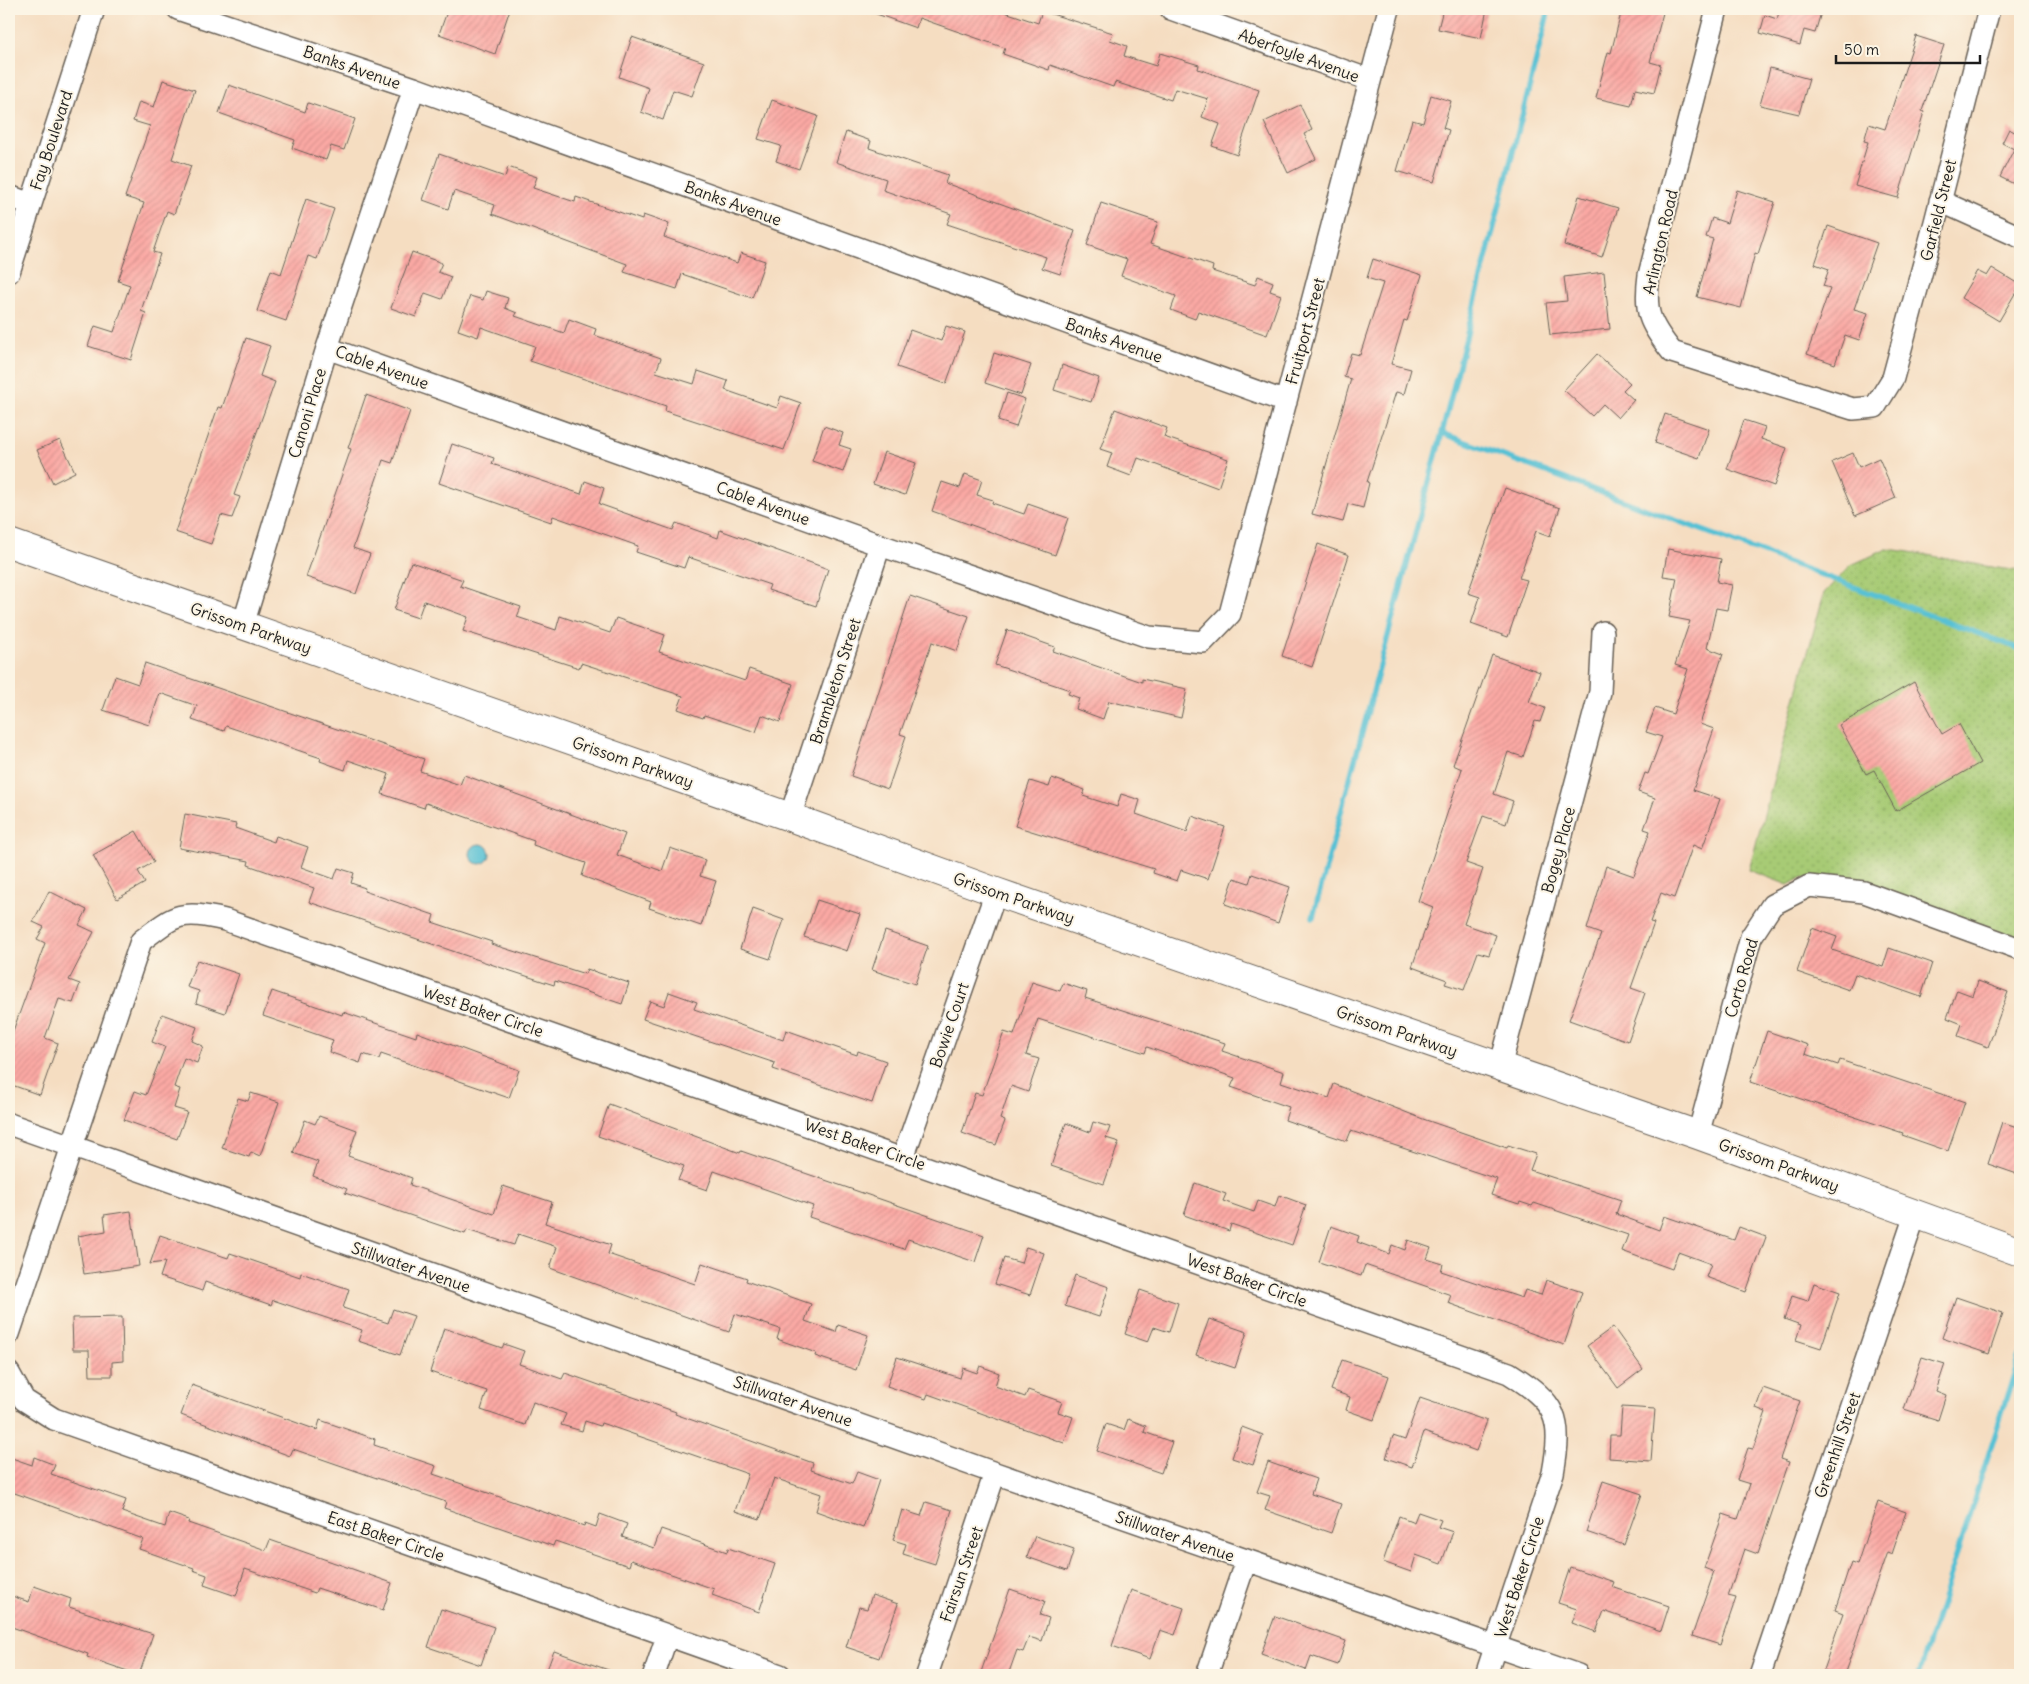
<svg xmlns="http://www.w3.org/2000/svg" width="2029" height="1684" viewBox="0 0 2029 1684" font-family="Delius,sans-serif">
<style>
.grass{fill:url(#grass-dots);stroke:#627448}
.water{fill:#58c1d4;stroke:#3a6e78}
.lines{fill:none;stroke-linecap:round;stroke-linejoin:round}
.stream{stroke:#58c1d4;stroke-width:5.5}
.building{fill:url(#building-hatch)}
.minor-casing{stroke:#686056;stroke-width:24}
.major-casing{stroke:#686056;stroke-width:30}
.minor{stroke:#fff;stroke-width:21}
.major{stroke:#fff;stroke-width:28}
.labels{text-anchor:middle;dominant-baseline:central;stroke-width:4;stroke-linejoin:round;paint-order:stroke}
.street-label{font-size:16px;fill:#1c1c1c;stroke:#fcf5e5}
</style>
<defs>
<pattern id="grass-dots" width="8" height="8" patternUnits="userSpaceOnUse" patternTransform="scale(1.25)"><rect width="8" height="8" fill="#a7cb75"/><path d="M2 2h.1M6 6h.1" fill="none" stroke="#8fae65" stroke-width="1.8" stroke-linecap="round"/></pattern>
<pattern id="building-hatch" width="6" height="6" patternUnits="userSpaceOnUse" patternTransform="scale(1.25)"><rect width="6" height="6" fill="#fba9a4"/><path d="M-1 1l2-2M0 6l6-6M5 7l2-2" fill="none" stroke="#d7918d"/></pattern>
</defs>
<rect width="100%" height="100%" fill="#fcf5e5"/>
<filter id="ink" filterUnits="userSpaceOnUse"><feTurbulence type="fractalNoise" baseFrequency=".02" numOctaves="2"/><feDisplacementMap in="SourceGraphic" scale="10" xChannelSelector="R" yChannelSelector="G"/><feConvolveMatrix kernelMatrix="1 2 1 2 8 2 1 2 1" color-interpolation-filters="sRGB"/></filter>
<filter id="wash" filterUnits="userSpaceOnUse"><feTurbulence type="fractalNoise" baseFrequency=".0096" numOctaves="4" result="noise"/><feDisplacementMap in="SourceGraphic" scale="20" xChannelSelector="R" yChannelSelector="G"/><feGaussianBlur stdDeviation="1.12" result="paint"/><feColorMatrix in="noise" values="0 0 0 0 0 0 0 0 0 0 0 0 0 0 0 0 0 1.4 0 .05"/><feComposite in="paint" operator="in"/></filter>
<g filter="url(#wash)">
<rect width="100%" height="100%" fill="#f5ddc1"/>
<path class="grass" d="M1887,549C1932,554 1975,566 2020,571V938L1803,877L1788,885L1749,870L1824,593L1851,565Z"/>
<path class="water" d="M470 854a10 10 0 1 1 20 0a10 10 0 1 1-20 0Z"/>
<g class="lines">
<path class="stream" d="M1442,433L2020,649
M1313,917L1442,433L1549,9
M1918,1675L2020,1356"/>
</g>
<g id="blocks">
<path class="building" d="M448,9H510L495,54L439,34Z
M868,9H996L1038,23L1042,11L1113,33L1110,40L1127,46L1124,56L1156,66L1160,53L1199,65L1198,69L1259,90L1237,155L1212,146L1220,124L1202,117L1208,99L1175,89L1171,100L1115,82L1113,87L1050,65L1049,70L1003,54L1005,48L919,18L916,28L868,11Z
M1443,9H1487L1481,38L1438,29Z
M1622,9H1664L1650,62L1661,65L1654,93L1635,89L1631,106L1596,98L1608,52L1611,53Z
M1780,9H1822L1815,33L1804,30L1800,45L1760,33L1765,15L1777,19Z
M1916,36L1944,45L1922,111L1924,112L1898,198L1855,186L1868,142L1864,141L1869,124L1885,129Z
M632,37L704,62L692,96L673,90L663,120L641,112L649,88L619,77Z
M1770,68L1809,79L1799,114L1760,105Z
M163,80L195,90L172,159L191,166L174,214L167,211L153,252L160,254L141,311L146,313L131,360L88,346L95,326L114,332L130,285L118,281L144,203L125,197L150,126L133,121L139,102L154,107Z
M229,85L305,112L308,103L355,119L344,150L331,146L326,160L292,148L295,140L219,113Z
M1431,95L1451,101L1443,128L1449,130L1434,182L1397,171L1412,120L1423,123Z
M772,100L818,116L799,169L776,161L781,146L758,139Z
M1300,105L1312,130L1304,134L1316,159L1288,173L1264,122Z
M2009,129L2020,135V187L2000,177L2014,149L2002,143Z
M846,132L871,141L869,148L948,175L945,183L1075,231L1060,274L1042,268L1046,257L947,224L951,214L883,190L886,179L836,162Z
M439,154L505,177L508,167L537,177L533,188L575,202L576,197L642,220L643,215L669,224L664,237L737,263L741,253L765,261L752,298L682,274L677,289L624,272L627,264L492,214L495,205L454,191L448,209L423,200Z
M1737,190L1775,202L1758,254L1755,253L1741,308L1697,297L1713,239L1706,237L1712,218L1727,223Z
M1579,196L1618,208L1602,257L1564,245Z
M306,199L334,209L317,259L308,256L286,321L257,311L271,270L281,274Z
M1101,203L1158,222L1150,244L1213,266L1212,271L1255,285L1258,276L1273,282L1270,291L1281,295L1267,335L1198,311L1195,319L1171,310L1176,296L1121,276L1127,259L1087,245Z
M1828,226L1877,243L1854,309L1868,313L1859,340L1845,335L1835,364L1807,354L1830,288L1823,286L1829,269L1815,264Z
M412,252L442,263L438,272L451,277L442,299L425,293L416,317L391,308Z
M1373,259L1422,275L1407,321L1404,320L1391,364L1411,369L1404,394L1396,392L1367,482L1369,483L1363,508L1348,504L1343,522L1312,514L1351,379L1344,377L1351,353L1360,355L1383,283L1367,278Z
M1992,268L2020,285L1999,321L1961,298L1977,271L1987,276Z
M1604,272L1610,329L1550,335L1546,303L1567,301L1564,277Z
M486,291L508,298L505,308L517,313L515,316L564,333L569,319L596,329L594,335L661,358L656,372L694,384L698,371L728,381L725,390L777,408L781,396L801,403L784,450L665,411L666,406L530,361L535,346L481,327L478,337L458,330L470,296L483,300Z
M946,326L965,332L946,384L897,367L910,330L941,341Z
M246,338L270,346L260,376L275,382L234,495L240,497L232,518L221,515L211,544L175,532L218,407L222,408Z
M994,353L1031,365L1021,395L985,383Z
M1597,354L1630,383L1623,390L1634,400L1618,418L1603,404L1592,416L1564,390Z
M1062,365L1099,378L1091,402L1054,390Z
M1007,393L1025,399L1016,427L998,421Z
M366,395L410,411L392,463L383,460L353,548L370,554L356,594L306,577L351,449L348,448Z
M1115,409L1167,428L1164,437L1228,459L1218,488L1138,458L1131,476L1107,467L1112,453L1100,449Z
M1665,414L1709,429L1699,458L1655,443Z
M1744,420L1765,427L1761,439L1787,448L1774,486L1727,469Z
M824,426L843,433L839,445L851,449L843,472L812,461Z
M60,440L75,472L53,483L37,450Z
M452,444L494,458L492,464L581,494L585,481L604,488L599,504L673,530L676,523L718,538L720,530L828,569L816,606L768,590L770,585L688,557L684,568L636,552L638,546L553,516L551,522L439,483Z
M884,452L916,463L905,495L873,484Z
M1853,453L1859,467L1879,458L1896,498L1855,516L1832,462Z
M965,474L982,480L977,495L993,500L992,503L1024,514L1028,504L1068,518L1055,555L932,511L942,482L960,488Z
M1505,488L1560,508L1550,536L1536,531L1519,578L1527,580L1508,637L1471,624L1480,597L1468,593Z
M1318,544L1349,555L1312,667L1282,656Z
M1668,549L1721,559L1717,582L1732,585L1727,610L1716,608L1707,648L1723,654L1700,724L1714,729L1693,790L1720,799L1702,849L1693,845L1674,898L1661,893L1650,922L1654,923L1631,988L1645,993L1628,1041L1569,1020L1601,934L1587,929L1606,866L1634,876L1650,831L1644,829L1655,798L1638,792L1645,773L1648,774L1662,737L1646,732L1655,708L1673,714L1688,669L1675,665L1690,621L1669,617L1677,578L1663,576Z
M411,562L463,580L460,586L521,607L517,617L556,630L560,616L610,633L616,618L665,635L659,652L745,681L749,669L793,684L780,722L762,715L756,732L704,715L703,718L678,709L683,696L581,663L579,668L463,631L468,617L424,601L418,618L394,610Z
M910,596L969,616L957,651L932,642L900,734L906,736L888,789L851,776Z
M1007,630L1055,647L1053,651L1142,682V679L1187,689L1181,718L1109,701L1103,719L1076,709L1079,698L1068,694L1070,690L995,665Z
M1492,655L1540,672L1529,702L1545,708L1540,722L1535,721L1523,757L1508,752L1494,794L1513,801L1506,824L1483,816L1466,863L1483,869L1464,924L1496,935L1489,955L1478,952L1464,990L1445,984L1447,980L1412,967L1433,907L1418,901L1462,769L1453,765Z
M145,663L424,759L420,771L460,785L464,775L625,834L617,855L662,871L670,848L705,860L700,876L716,881L701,926L649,908L651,902L582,876L586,863L533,845L534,841L426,803L424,808L382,794L389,774L348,760L345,770L320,761L321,758L226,726L224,731L192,720L197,706L160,693L149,725L103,710L115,676L138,684Z
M1914,682L1942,734L1959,724L1980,763L1896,811L1874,770L1866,774L1839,725Z
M1052,778L1085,790L1083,796L1117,807L1121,794L1140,800L1136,814L1187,832L1192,816L1225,827L1208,879L1181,870L1177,881L1153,873L1154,869L1015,826L1030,781L1049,787Z
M185,814L236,824L235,828L274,842L276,836L308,847L301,867L334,879L338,868L354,873L351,883L365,888L364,891L434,915L432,922L492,942L491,944L585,974L587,969L629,983L622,1004L555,981L554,985L511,971L309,902L314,888L248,865L249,861L179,848Z
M136,831L154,862L138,871L145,883L117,899L93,855Z
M1252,874L1290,887L1278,923L1225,904L1234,878L1249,883Z
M49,891L87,910L79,925L94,932L69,980L80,984L73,1003L59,999L45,1038L58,1043L40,1095L9,1084V1042L45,943L37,939L44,927L33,922Z
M817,900L860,914L847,951L804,937Z
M753,909L784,920L770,959L740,949Z
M1812,928L1837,937L1832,950L1883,967L1889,948L1932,963L1921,997L1855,974L1849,990L1797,972Z
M885,931L928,946L915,984L872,970Z
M197,960L239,974L225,1013L196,1003L199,991L187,987Z
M1978,981L2008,992L1988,1047L1958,1036L1962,1024L1947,1018L1957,990L1973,996Z
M1032,982L1060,991L1063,983L1087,991L1085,998L1225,1043L1222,1051L1284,1072L1281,1082L1329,1098L1334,1084L1423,1119L1507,1148L1508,1145L1536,1154L1530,1170L1621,1200L1616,1214L1659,1230L1664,1216L1734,1240L1739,1227L1766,1237L1746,1292L1706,1277L1711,1264L1678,1252L1672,1269L1622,1251L1628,1235L1534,1203L1532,1206L1520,1202L1519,1204L1491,1195L1497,1179L1351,1131L1347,1141L1285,1120L1289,1107L1231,1087L1235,1078L1147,1047L1145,1053L1038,1019L1026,1055L1039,1059L1028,1092L1011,1086L1000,1119L1005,1121L996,1145L962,1133L975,1093L982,1095L1004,1032L1014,1035Z
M272,991L342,1015L343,1012L416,1037L417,1032L519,1070L509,1098L381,1054L379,1059L363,1054L360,1063L329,1052L333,1040L263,1016Z
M669,992L697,1002L694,1009L783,1040L786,1030L857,1055L858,1051L886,1061L872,1103L773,1069L775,1063L643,1019L650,1001L664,1006Z
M162,1014L197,1027L192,1041L203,1046L197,1063L184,1058L174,1087L180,1089L174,1108L187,1112L177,1139L124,1120L135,1091L146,1095L165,1047L152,1042Z
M1767,1031L1808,1045L1805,1054L1838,1065L1840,1060L1965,1102L1948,1151L1902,1135L1903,1133L1750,1082Z
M251,1093L279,1102L260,1156L251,1152L249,1157L222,1148L238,1098L248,1101Z
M609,1104L740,1153L741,1151L984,1235L975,1262L908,1239L904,1249L809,1217L813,1206L714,1171L707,1190L678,1180L684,1166L598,1136Z
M319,1116L357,1130L348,1156L412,1178L410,1185L494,1214L503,1186L552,1202L545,1223L611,1245L608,1254L695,1284L702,1263L747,1278L746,1281L811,1304L805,1321L836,1332L838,1325L868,1335L856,1370L815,1356L816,1353L777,1339L780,1329L735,1314L729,1332L550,1268L557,1247L518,1234L514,1245L467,1230L465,1234L345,1193L347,1189L313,1176L318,1162L293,1153L305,1120L315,1124Z
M1093,1122L1110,1127L1106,1138L1119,1142L1104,1184L1051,1166L1066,1123L1090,1132Z
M2002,1122L2020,1128V1175L1988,1164Z
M1195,1183L1226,1194L1223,1201L1254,1212L1258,1201L1275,1207L1279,1195L1306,1205L1292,1245L1231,1224L1229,1231L1184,1215Z
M131,1211L139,1266L84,1274L78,1236L106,1231L104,1215Z
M1331,1226L1359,1236L1357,1242L1389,1254L1392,1245L1405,1250L1408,1240L1431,1248L1427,1259L1443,1264L1441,1271L1522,1298L1525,1290L1541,1295L1546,1280L1582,1292L1564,1345L1448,1303L1451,1295L1365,1265L1361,1276L1319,1262Z
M160,1235L228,1258L230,1253L300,1277L301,1273L349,1289L343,1308L388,1323L393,1309L414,1316L400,1355L358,1341L362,1330L273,1300L271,1305L205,1282L202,1291L160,1277L165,1262L150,1264Z
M1026,1247L1044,1253L1030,1295L995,1284L1004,1258L1021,1263Z
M1075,1275L1109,1287L1099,1317L1065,1306Z
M1814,1283L1840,1292L1821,1348L1796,1340L1801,1325L1784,1319L1792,1296L1808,1301Z
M1140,1290L1178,1303L1169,1332L1154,1327L1148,1342L1125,1334Z
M1956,1297L2003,1313L1989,1354L1942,1338Z
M122,1317L123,1361L112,1362V1376H90L89,1350H73L72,1318Z
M1209,1319L1247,1332L1235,1368L1196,1355Z
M1613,1327L1643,1369L1618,1388L1587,1346Z
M444,1328L502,1348L504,1344L524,1351L519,1364L562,1379L565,1373L676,1412L675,1414L813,1463L811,1470L852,1484L857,1472L879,1480L863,1528L816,1511L821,1494L774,1478L760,1519L735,1511L748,1474L601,1423L600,1426L585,1421L582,1431L561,1425L566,1414L533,1402L525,1425L481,1410L487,1391L430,1372Z
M897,1357L960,1378L963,1368L977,1373L980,1366L999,1373L995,1386L1025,1397L1028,1390L1062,1402L1058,1412L1073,1417L1064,1443L928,1394L926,1399L887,1386Z
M1922,1357L1945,1364L1936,1391L1946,1395L1938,1420L1904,1409Z
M1342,1360L1389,1376L1374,1420L1346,1410L1350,1397L1331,1390Z
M192,1385L317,1430L320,1420L375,1439L374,1445L436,1466L433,1474L584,1526L585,1523L596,1527L600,1514L627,1524L622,1537L654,1548L661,1529L727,1552L728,1548L775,1564L759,1612L712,1595L714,1589L631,1560L629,1566L555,1541L553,1546L444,1508L446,1502L293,1449L290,1456L181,1415Z
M1763,1388L1800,1401L1780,1459L1789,1462L1758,1554L1744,1549L1728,1596L1736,1598L1720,1645L1692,1636L1714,1572L1704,1568L1723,1514L1738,1519L1750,1484L1737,1480L1748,1448L1753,1449L1766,1412L1756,1408Z
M1420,1398L1487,1421L1476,1451L1424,1432L1412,1467L1386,1458L1393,1436L1405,1440Z
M1622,1407L1655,1409L1651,1461L1609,1458L1610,1435H1620Z
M1128,1419L1146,1426L1144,1432L1172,1442L1161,1473L1097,1451L1106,1424L1124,1430Z
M1242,1427L1263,1435L1253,1465L1232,1458Z
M9,1457L32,1465L34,1457L55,1465L51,1474L126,1500L122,1512L165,1527L169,1513L189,1520L188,1523L266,1550L270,1540L392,1583L383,1610L317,1588L315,1593L245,1569L236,1596L204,1585L207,1575L193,1570L194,1568L139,1549L143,1539L9,1491Z
M1268,1462L1316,1479L1311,1494L1341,1504L1331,1533L1265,1510L1270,1496L1257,1492Z
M1603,1481L1642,1494L1624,1545L1586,1532Z
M926,1502L952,1510L935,1564L903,1554L906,1544L893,1540L902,1510L921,1516Z
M1878,1502L1906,1512L1892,1554L1887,1552L1844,1675H1839L1823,1670L1843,1613L1835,1610L1851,1562L1857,1564Z
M1418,1512L1441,1520L1438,1527L1453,1532L1441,1564L1416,1555L1411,1572L1383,1562L1399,1516L1414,1522Z
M1035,1536L1074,1549L1067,1571L1027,1557Z
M1570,1567L1614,1582L1612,1587L1669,1606L1661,1631L1604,1611L1596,1632L1572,1623L1577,1609L1558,1603Z
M34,1586L71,1599L69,1607L153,1634L139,1675L87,1657L88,1654L9,1626V1595L29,1602Z
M1010,1589L1045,1601L1040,1615L1049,1618L1042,1641L1029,1637L1023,1652L1017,1650L1008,1675H980Z
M1131,1590L1184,1608L1175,1635L1160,1630L1150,1659L1112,1646Z
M872,1595L898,1604L879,1658L846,1647L859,1607L867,1609Z
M441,1609L494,1627L481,1665L428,1647Z
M1275,1616L1346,1641L1338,1665L1311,1656L1306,1670L1261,1654Z
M554,1651L617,1673L616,1675H545Z"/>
</g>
</g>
<g filter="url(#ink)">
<use href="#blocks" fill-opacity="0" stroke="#686056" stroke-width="1"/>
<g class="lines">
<g class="minor-casing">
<path id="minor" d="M178,9L414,88L1286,402
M1171,9L1370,80
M1717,9L1649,275C1644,312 1649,323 1672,352L1853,409L1875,407L1893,378L1935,222L1989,9
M9,196L31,204
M1940,201L2020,237
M9,272L94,9
M327,348L880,545L1149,637L1203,642L1230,614L1389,9
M243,625L327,348L414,88
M790,817L880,545
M1500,1067L1600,692L1603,632
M9,1124L995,1473L1578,1675
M1698,1135L1751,937L1772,905L1809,886L1864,892L2020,949
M903,1158L996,892
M9,1334L141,941C176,914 180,910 225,920L1509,1373C1557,1403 1563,1418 1553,1473L1486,1675
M9,1373L24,1400L54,1419L780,1675
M654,1675L667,1636
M927,1675L995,1473
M1207,1675L1246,1560
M1760,1675L1915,1215"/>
</g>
<g class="major-casing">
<path id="major" d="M9,543L790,817L996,892L1698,1135L2020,1252"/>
</g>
<use href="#minor" class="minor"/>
<use href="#major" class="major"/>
</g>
</g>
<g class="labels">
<g class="street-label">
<text transform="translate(1299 55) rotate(20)">Aberfoyle Avenue</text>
<text transform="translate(352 67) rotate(19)">Banks Avenue</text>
<text transform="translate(51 140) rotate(-72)">Fay Boulevard</text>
<text transform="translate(733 203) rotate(20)">Banks Avenue</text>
<text transform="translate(1938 210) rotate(-76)">Garfield Street</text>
<text transform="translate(1660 242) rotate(-77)">Arlington Road</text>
<text transform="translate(1305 331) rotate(-75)">Fruitport Street</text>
<text transform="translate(1114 340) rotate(20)">Banks Avenue</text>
<text transform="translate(382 367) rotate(20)">Cable Avenue</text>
<text transform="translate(307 413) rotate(-73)">Canoni Place</text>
<text transform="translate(763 503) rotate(20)">Cable Avenue</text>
<text transform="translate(251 628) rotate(19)">Grissom Parkway</text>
<text transform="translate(835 681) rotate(-72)">Brambleton Street</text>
<text transform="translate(633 762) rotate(19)">Grissom Parkway</text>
<text transform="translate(1558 850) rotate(-75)">Bogey Place</text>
<text transform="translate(1014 898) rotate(19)">Grissom Parkway</text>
<text transform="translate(1741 978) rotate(-74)">Corto Road</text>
<text transform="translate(483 1011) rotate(19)">West Baker Circle</text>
<text transform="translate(949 1025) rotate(-71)">Bowie Court</text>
<text transform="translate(1397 1031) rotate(19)">Grissom Parkway</text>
<text transform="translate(865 1144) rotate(19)">West Baker Circle</text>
<text transform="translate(1779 1165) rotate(20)">Grissom Parkway</text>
<text transform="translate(411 1267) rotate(19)">Stillwater Avenue</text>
<text transform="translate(1247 1280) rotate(20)">West Baker Circle</text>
<text transform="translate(793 1401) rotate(19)">Stillwater Avenue</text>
<text transform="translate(1837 1445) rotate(-71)">Greenhill Street</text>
<text transform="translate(386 1536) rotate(19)">East Baker Circle</text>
<text transform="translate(1175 1536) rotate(19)">Stillwater Avenue</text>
<text transform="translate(961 1574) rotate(-71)">Fairsun Street</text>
<text transform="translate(1519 1577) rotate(-72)">West Baker Circle</text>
</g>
</g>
<rect width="2029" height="1684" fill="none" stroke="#fcf5e5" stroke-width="30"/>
<path d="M1836 55v8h144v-8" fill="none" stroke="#1c1c1c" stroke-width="2.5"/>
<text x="1844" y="55" font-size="15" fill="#1c1c1c" stroke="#fcf5e5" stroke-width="4" paint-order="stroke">50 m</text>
</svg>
